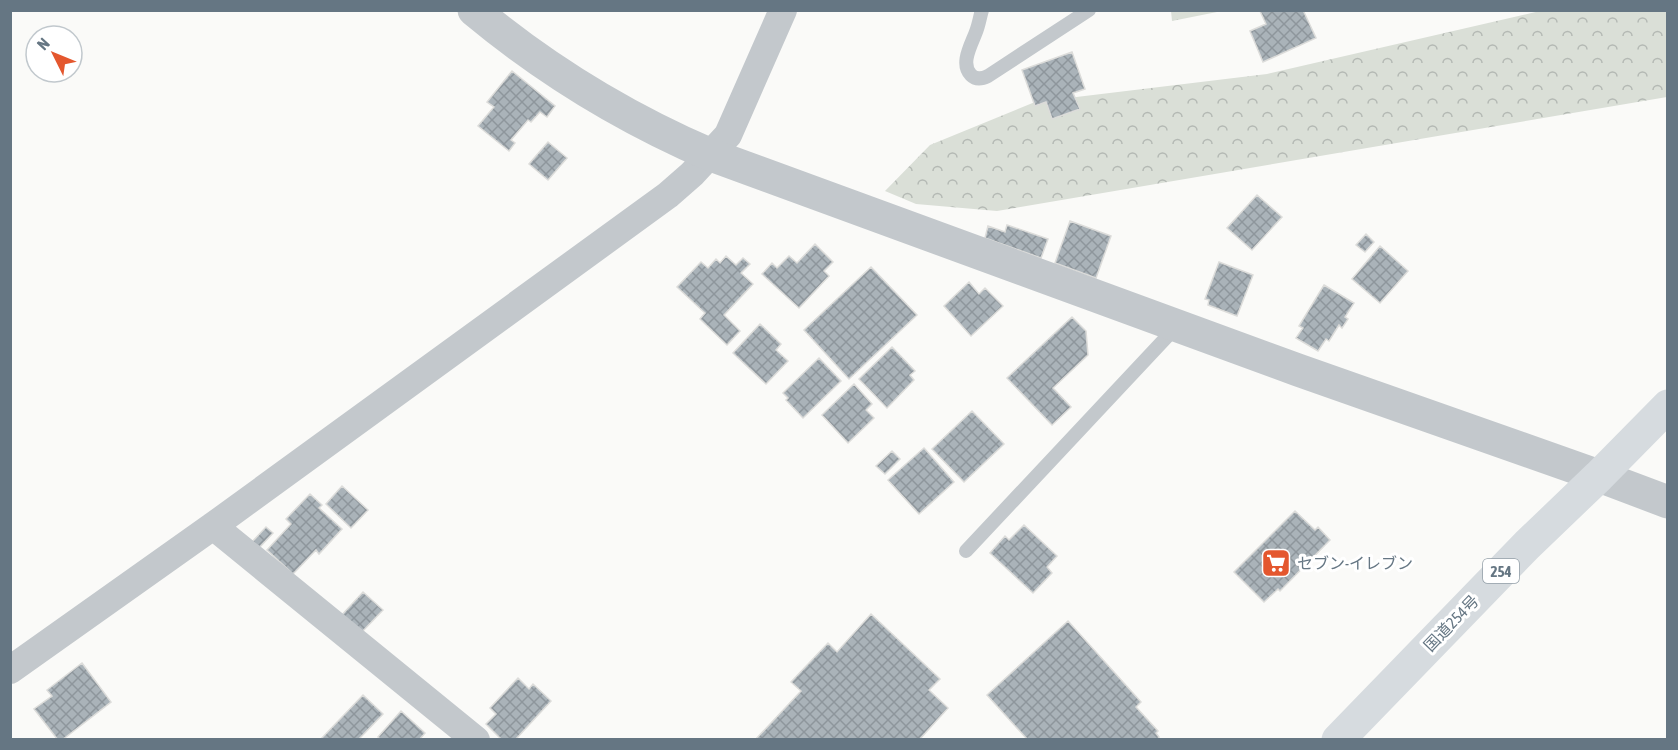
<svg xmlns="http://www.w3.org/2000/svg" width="1678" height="750" viewBox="0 0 1678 750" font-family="'Asap Condensed','Noto Sans JP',sans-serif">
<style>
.grass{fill:url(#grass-tufts)}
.forest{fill:url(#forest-crowns)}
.building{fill:url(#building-cross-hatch);stroke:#dcdcda;stroke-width:1.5}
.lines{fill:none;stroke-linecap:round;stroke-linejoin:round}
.service{stroke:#c3c8cc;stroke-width:14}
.minor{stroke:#c3c8cc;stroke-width:28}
.tertiary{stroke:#c3c8cc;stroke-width:33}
.trunk{stroke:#d6dbdf;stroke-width:33}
.labels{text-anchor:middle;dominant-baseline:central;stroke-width:6;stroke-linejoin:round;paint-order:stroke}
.shield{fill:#fff;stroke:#939fa8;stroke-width:1.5}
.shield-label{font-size:15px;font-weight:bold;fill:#657683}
.poi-label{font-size:16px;fill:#657683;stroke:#fff;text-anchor:start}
.street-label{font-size:16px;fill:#657683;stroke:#fff}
</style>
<defs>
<pattern id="grass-tufts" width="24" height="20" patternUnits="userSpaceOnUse" patternTransform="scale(1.5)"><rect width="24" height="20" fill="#dadfd7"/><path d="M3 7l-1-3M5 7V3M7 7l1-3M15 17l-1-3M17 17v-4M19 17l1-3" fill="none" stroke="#b4b9b4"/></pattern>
<pattern id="forest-crowns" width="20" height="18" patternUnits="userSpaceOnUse" patternTransform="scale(1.5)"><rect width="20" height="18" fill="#dadfd7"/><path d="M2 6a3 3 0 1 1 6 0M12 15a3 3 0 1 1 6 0" fill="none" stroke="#b4b9b4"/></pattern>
<pattern id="building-cross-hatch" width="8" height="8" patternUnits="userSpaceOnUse" patternTransform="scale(1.5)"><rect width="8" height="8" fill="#aab3b9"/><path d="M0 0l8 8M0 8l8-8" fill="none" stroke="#8e969c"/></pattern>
</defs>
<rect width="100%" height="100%" fill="#fafaf8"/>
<path class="grass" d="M1171,11V10L1222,11L1172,21Z"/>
<path class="forest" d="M1540,11H1667V97L997,211L916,204L885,191L930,145L1035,102L1267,74Z"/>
<path class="building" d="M1303,10L1316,38L1263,62L1250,31L1266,24L1260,11Z
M1072,52L1085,89L1073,93L1080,109L1052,119L1046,102L1035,106L1022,70Z
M512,71L555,106L547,117L540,112L531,122L528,120L511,140L515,143L509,151L478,126L494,107L487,102Z
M548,142L567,158L548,180L529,164Z
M1257,195L1282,217L1252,250L1227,228Z
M1070,221L1111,236L1096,278L1055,263Z
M1007,225L1048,239L1041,258L985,238L988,226L1005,232Z
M1366,234L1374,242L1365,252L1356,245Z
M815,244L833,262L824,271L829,276L799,308L762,274L772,263L777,268L789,256L797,263Z
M1380,246L1408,271L1380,303L1352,279Z
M726,256L736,265L743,258L750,264L741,273L753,284L724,315L740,331L727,345L700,319L705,313L677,287L701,262L708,268L716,259L720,263Z
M1219,262L1253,275L1237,316L1208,305L1209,300L1205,299Z
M871,267L917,315L849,379L804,330Z
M969,282L979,294L985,288L1003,306L971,336L944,306Z
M1324,285L1354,303L1345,317L1348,319L1342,328L1339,325L1329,341L1326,339L1318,351L1296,338L1303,328L1299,326Z
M1072,317L1086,331L1088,355L1053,388L1071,407L1052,425L1007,378Z
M760,324L781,344L776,350L788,361L766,384L733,353Z
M892,347L915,371L910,375L914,380L887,408L859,379Z
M819,358L841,381L803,418L786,400L788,398L783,393Z
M854,384L872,404L866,410L874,418L848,443L822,415Z
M972,411L1004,444L964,482L932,449Z
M924,448L954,482L919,514L888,480Z
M892,451L900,459L885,474L876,466Z
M342,486L368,510L351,528L326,504Z
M310,494L322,505L319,508L342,529L319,554L316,550L293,574L267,550L291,524L286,519Z
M1295,511L1315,530L1318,527L1330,540L1280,591L1278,589L1264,602L1234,572Z
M1024,525L1057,556L1047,567L1052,573L1033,593L990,553L1005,536L1009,540Z
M266,527L273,533L258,549L251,543Z
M363,592L383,610L359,635L340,617Z
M871,614L940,679L929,690L948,708L919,740H755L801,691L791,682L828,643L837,652Z
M1068,621L1141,702L1136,707L1158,731L1156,733L1159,737L1157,740H1028L987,695Z
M82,663L111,702L62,740H58L34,709L52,696L47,690Z
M518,678L529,689L533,684L551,701L515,740H502L486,724L496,714L490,708Z
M363,695L383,714L358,740H320Z
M401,711L425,733L419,740H381L378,737Z"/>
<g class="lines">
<path class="service" d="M982,10C980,17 979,23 977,29C973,42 959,63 971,75C976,80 982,79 988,76L1089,10
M966,551L1177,326"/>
<path class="minor" d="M213,526L476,740
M10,670L213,526L668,195L692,174L728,135L783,10"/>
<path class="tertiary" d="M474,10C546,70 625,118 711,155L1298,370L1599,476L1668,502"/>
<path class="trunk" d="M1338,740L1527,545L1599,476L1668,406"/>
</g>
<defs>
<g id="supermarket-square" transform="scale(1.5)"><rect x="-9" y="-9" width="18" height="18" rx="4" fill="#e4572e" stroke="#fff"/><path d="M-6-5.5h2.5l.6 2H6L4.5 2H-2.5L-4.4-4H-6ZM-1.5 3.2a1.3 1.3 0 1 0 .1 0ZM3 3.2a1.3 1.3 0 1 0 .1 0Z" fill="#fff"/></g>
</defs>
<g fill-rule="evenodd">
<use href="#supermarket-square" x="1276" y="563"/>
</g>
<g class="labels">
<rect class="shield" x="1483" y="559" width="36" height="24" rx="4.5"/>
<g class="shield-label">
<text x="1501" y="571">254</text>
</g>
<g class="poi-label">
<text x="1297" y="563">セブン-イレブン</text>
</g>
<g class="street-label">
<text transform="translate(1451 623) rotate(-46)">国道254号</text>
</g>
</g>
<rect width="1678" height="750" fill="none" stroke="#657683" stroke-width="24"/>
<g transform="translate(54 54) rotate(313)"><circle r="28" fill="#ffffff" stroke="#c1c8cd" stroke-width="1.5"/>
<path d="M0-4.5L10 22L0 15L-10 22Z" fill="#e4572e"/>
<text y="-9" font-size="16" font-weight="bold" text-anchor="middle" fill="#657683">N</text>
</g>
</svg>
